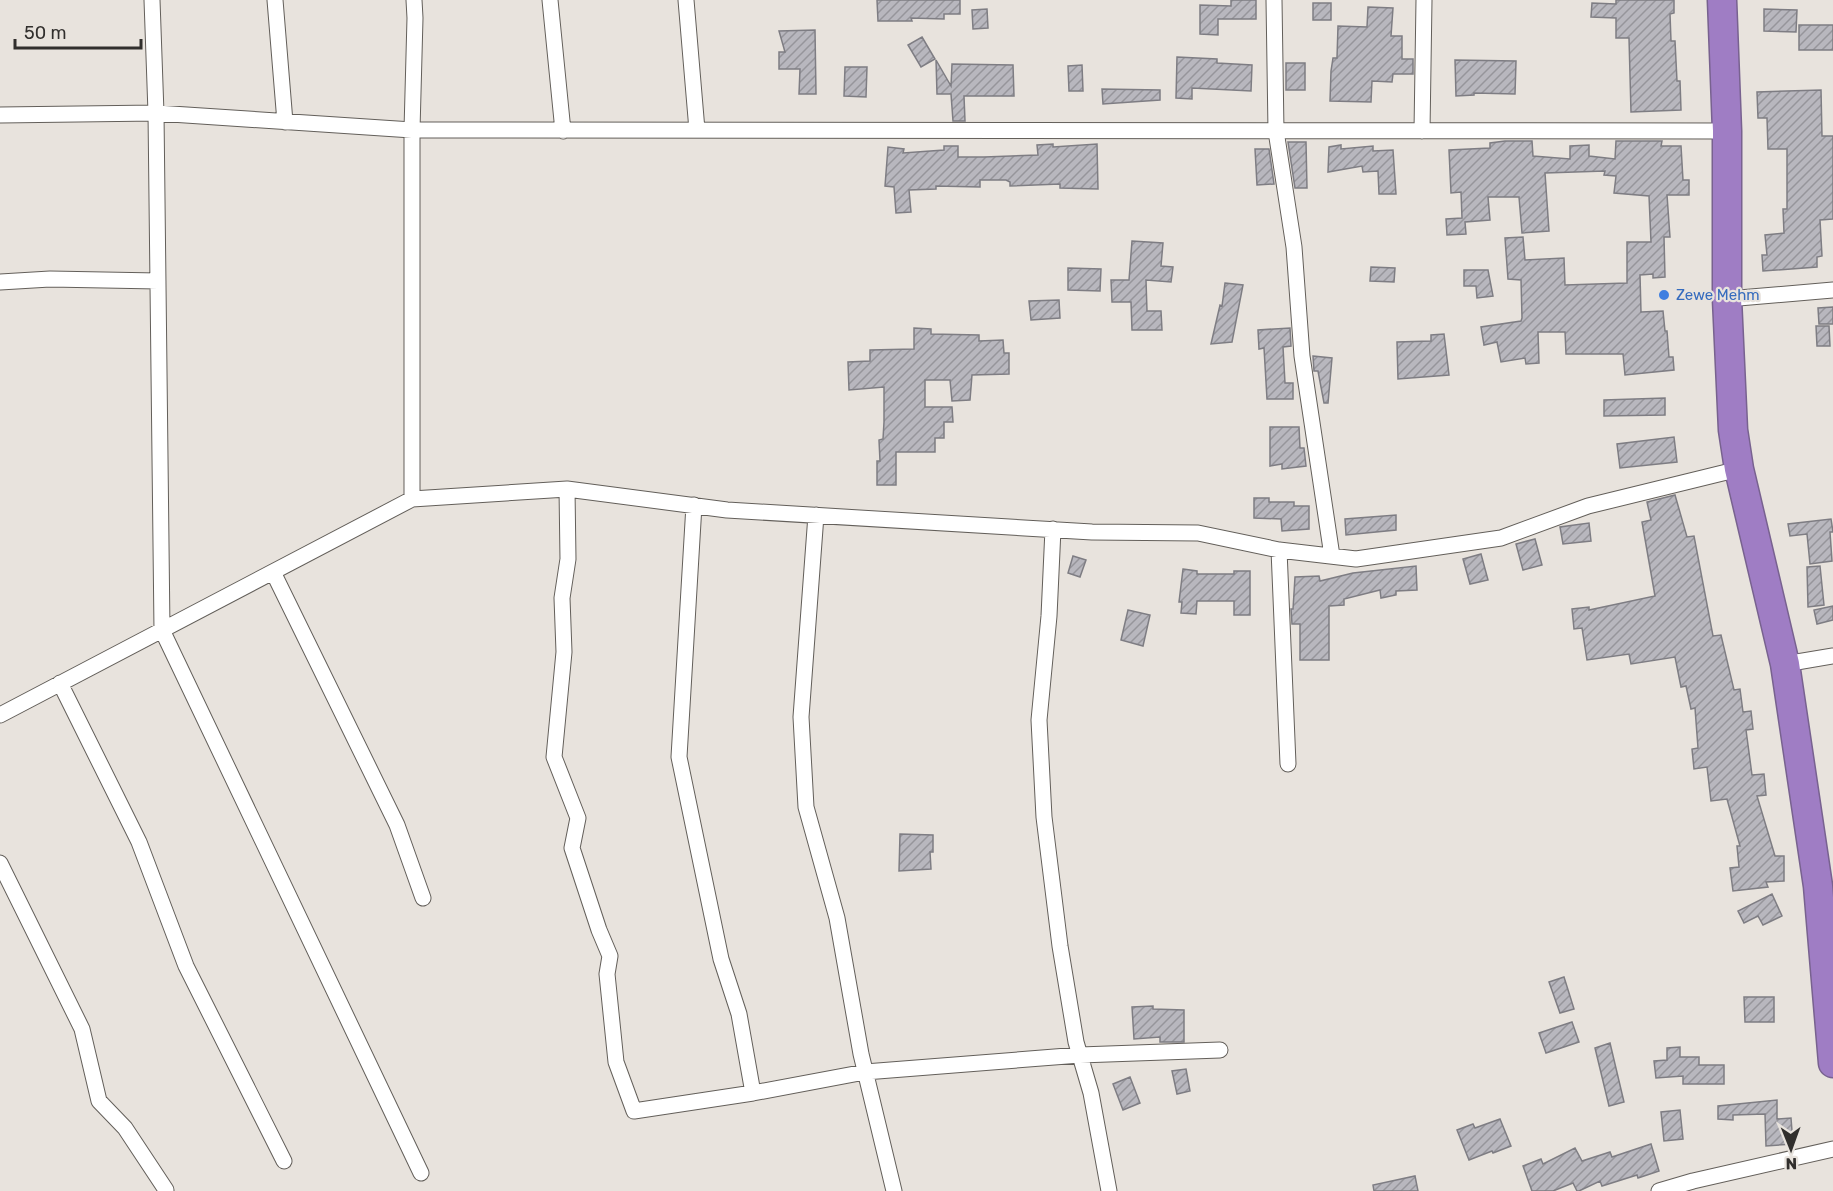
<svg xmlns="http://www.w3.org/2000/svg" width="1833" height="1191" viewBox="0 0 1833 1191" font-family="Rubik,sans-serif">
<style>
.building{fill:url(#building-hatch);stroke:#7e7d83;stroke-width:1.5}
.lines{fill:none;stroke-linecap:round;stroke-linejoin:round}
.street-casing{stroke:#635f5a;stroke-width:17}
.highway-casing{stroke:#78628f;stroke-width:31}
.street{stroke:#fff;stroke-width:15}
.highway{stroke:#9f7dc4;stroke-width:28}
.shop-dot{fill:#3f7fe0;stroke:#e8e3dd;stroke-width:2}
.labels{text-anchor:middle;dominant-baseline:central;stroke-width:4.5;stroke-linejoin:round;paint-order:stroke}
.shop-label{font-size:15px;fill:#366cbe;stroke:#e8e3dd;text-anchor:start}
</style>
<defs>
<pattern id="building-hatch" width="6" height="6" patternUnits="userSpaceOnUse" patternTransform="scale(1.5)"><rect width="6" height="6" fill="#b8b7be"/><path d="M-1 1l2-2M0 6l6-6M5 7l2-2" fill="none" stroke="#96959b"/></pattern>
</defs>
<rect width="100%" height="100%" fill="#e8e3dd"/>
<path class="building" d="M877,0H960V14H944V19L911,18L912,21H878Z
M1231,0H1256V19H1218V35L1200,34V5L1231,6Z
M1616,0H1674V13L1670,14L1671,41H1675L1677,81H1680L1681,110L1631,112L1629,38H1616V18L1591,17L1592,3L1616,4Z
M1313,3H1331V20H1313Z
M1368,7L1393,8L1391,36H1402V59H1413V74H1393L1392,82L1372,81L1371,102L1330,101L1331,71L1333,58H1337L1338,26L1367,27Z
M987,9L988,28L973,29L972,10Z
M1764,9L1797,10L1796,32L1764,31Z
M1799,25H1833V50H1799Z
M815,30L816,94H799L800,69H779V52H785L779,31Z
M922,37L935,59L921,67L908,45Z
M1177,57L1217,59V63L1252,65L1251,91L1192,88V99L1176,98Z
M936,60L951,86L952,64L1013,65L1014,96H964L965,121H953L951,94H937Z
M1455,60L1516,61L1515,94L1474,93V95L1456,96Z
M1286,63H1305V90H1286Z
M1082,65L1083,91H1069L1068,66Z
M845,67H867L866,97L844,96Z
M1102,89L1160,90V100L1103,104Z
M1821,90L1822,136H1833V219L1820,220L1822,256L1817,257V267L1763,271L1762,255H1767L1765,235L1784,233L1783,209H1787V149H1768L1767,118H1758L1757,92Z
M1505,141H1532L1533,156L1570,159V146L1589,145V156L1615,159L1616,141H1662L1661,146H1681L1683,180H1689V195H1667L1670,237H1664L1665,277L1653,278V274L1640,275L1641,312L1663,311L1665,331H1667L1669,357H1673L1674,370L1625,375L1623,354H1566L1565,332H1538L1539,363L1526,364L1525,358L1501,362L1497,342L1484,345L1481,327L1521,321L1522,318L1521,280L1508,279L1505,238L1523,237L1525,260L1564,258L1565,285L1627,283V242H1651L1649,196L1614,193L1616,176L1604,175L1605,171L1545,173L1549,231L1522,233L1519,197H1488L1490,220L1465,222L1466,234L1447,235L1446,219L1462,218L1461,192L1451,193L1449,150L1490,148V143Z
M1288,142H1306L1307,188H1295Z
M1053,144V147L1097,144L1098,189L1060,188V184L1010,186V182L1006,180H980V187L936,186V189L909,190L911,212L896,213L894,187L885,186L888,147L904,149L903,153L944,150V146H958V157H984L1038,155L1037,145Z
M1341,145V149L1373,146V151L1393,150L1396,194H1379L1378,171L1363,172L1362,166L1328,172L1329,147Z
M1255,149H1269L1274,184L1257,185Z
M1132,241L1163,243L1161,266L1173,267L1171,282L1146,280L1147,311H1161L1162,330H1132L1131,302H1112L1111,280H1129Z
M1371,267L1395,268L1394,282L1370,281Z
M1068,268L1101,269L1100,291L1068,290Z
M1464,270H1488L1493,296L1477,298L1476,286H1464Z
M1225,283L1243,285L1232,342L1211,344L1220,305L1222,306Z
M1059,300L1060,318L1031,320L1029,301Z
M1833,307V324H1819L1818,308Z
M1816,326H1829L1830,346H1817Z
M914,328L931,329V334L979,335V341L1003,340L1004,353H1009V374L972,375L970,400L952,401L950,380H925V407H952L953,422H944V438H935V452H896V485H877V461H880L879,440L883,439L884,422V387L849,390L848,362L870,361V350L914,349Z
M1290,328L1291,346L1283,347L1285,383H1293V399H1267L1264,348L1259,349L1258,330Z
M1444,334L1449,375L1398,379L1397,342L1431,341V335Z
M1313,356L1332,358L1328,403H1324L1318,371H1314Z
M1665,398V415L1604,416V400Z
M1270,427H1299L1300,448H1304L1306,466L1282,469V464L1270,466Z
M1674,437L1677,462L1620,468L1617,444Z
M1675,495L1687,537L1694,536L1713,636L1721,635L1734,690L1740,689L1743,712L1751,711L1753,729L1746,730L1752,775L1764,774L1766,795L1757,796L1775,856H1784V881L1766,882L1768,887L1733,891L1730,868L1739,867L1737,846H1740L1727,799L1711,801L1707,767L1694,769L1692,749L1698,748L1695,708L1691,709L1686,686L1681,687L1675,657L1631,664L1629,654L1587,660L1582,628L1574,629L1572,609L1589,607V610L1655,596L1642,522L1651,520L1647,502Z
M1254,498H1269V502H1294V506H1309V529L1282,531L1281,519L1254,518Z
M1396,515V530L1346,535L1345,519Z
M1831,519L1833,532H1830L1832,561L1810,564L1807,534L1790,536L1788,524Z
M1589,523L1591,541L1563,544L1560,527Z
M1535,539L1542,565L1523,570L1516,544Z
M1481,554L1488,580L1470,584L1463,559Z
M1073,556L1086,560L1080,577L1068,573Z
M1416,566L1417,590L1396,591V595L1381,598L1380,590L1344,599V605L1329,606V660H1300V624H1292L1291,609H1293L1295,577L1319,576L1320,581L1353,573Z
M1820,566L1824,605L1808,607L1807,567Z
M1183,569L1197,571V574H1234V571H1250V615H1234V601H1197L1196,614L1181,613L1182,602H1179Z
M1833,606V620L1817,624L1814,610Z
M1128,610L1150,615L1143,646L1121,640Z
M900,834L933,835V852H930L931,869L899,871Z
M1772,894L1782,916L1763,925L1758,916L1744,923L1738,911Z
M1564,977L1574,1009L1560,1013L1549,982Z
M1744,997H1774V1022H1745Z
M1153,1006V1009L1184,1010V1042H1160V1037L1134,1039L1132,1007Z
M1572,1022L1579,1042L1546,1053L1539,1033Z
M1610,1043L1624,1102L1609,1106L1595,1048Z
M1680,1047V1057H1699V1065H1724V1084H1683V1076L1656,1078L1654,1061L1667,1060V1048Z
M1186,1069L1190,1091L1177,1094L1172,1071Z
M1130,1077L1140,1103L1123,1110L1113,1084Z
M1777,1100V1119L1791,1118L1793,1144L1766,1146L1765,1114L1733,1115V1120L1718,1119V1106Z
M1680,1110L1683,1139L1664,1141L1661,1112Z
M1500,1119L1511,1146L1493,1153L1492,1151L1469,1160L1457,1130L1473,1124L1475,1128Z
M1651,1144L1659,1171L1638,1178L1637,1175L1602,1186L1600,1181L1579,1191H1577L1573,1183L1553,1191H1532L1523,1166L1541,1159L1543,1164L1575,1148L1582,1161L1610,1152L1612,1157Z
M1415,1176L1418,1191H1374L1373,1185Z"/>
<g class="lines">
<g class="street-casing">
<path id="street" d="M152,0L156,113L162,630L421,1173
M275,0L285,122
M550,0L563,131
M686,0L697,130
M1274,0L1276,131L1294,247L1302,356L1332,556
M0,115L156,113L412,130L1727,131
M1422,131L1424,0
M0,282L50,279L158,281
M1727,299L1833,290
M567,489L568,559L562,598L564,652L554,757L578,818L572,848L599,930L610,956L607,974L616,1062L634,1111L753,1093L865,1072L1080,1055L1220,1050
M412,499V130L415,18L414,0
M694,505L679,757L721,959L739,1014L753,1093
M816,515L801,717L806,807L837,918L861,1054L894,1191
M1053,529L1049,616L1039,720L1044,817L1060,946L1076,1042L1091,1093L1109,1191
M1279,550L1288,764
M273,572L397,825L423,898
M1785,664L1833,656
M60,683L139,842L186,966L284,1161
M0,715L412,499L567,489L727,510L1092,532L1198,533L1279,550L1356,559L1501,538L1588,506L1739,469
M0,863L82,1029L99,1101L125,1128L166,1190
M1659,1191L1693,1181L1833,1149"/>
</g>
<g class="highway-casing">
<path id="highway" d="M1722,0L1727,131V299L1733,430L1739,469L1785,664L1818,886L1833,1063"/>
</g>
<use href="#street" class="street"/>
<use href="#highway" class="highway"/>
</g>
<circle class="shop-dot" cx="1664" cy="295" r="6"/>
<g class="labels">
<g class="shop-label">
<text x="1676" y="295">Zewe Mehm</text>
</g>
</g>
<g transform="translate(1791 1149) rotate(179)" stroke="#e8e3dd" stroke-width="4.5" paint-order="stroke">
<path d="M0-4.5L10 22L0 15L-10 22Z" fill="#312f2d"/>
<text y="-9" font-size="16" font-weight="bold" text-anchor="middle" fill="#312f2d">N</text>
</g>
<path d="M15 39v9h126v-9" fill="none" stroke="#312f2d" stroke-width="3"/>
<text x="24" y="39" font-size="18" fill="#312f2d" stroke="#e8e3dd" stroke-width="4.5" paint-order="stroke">50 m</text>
</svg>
